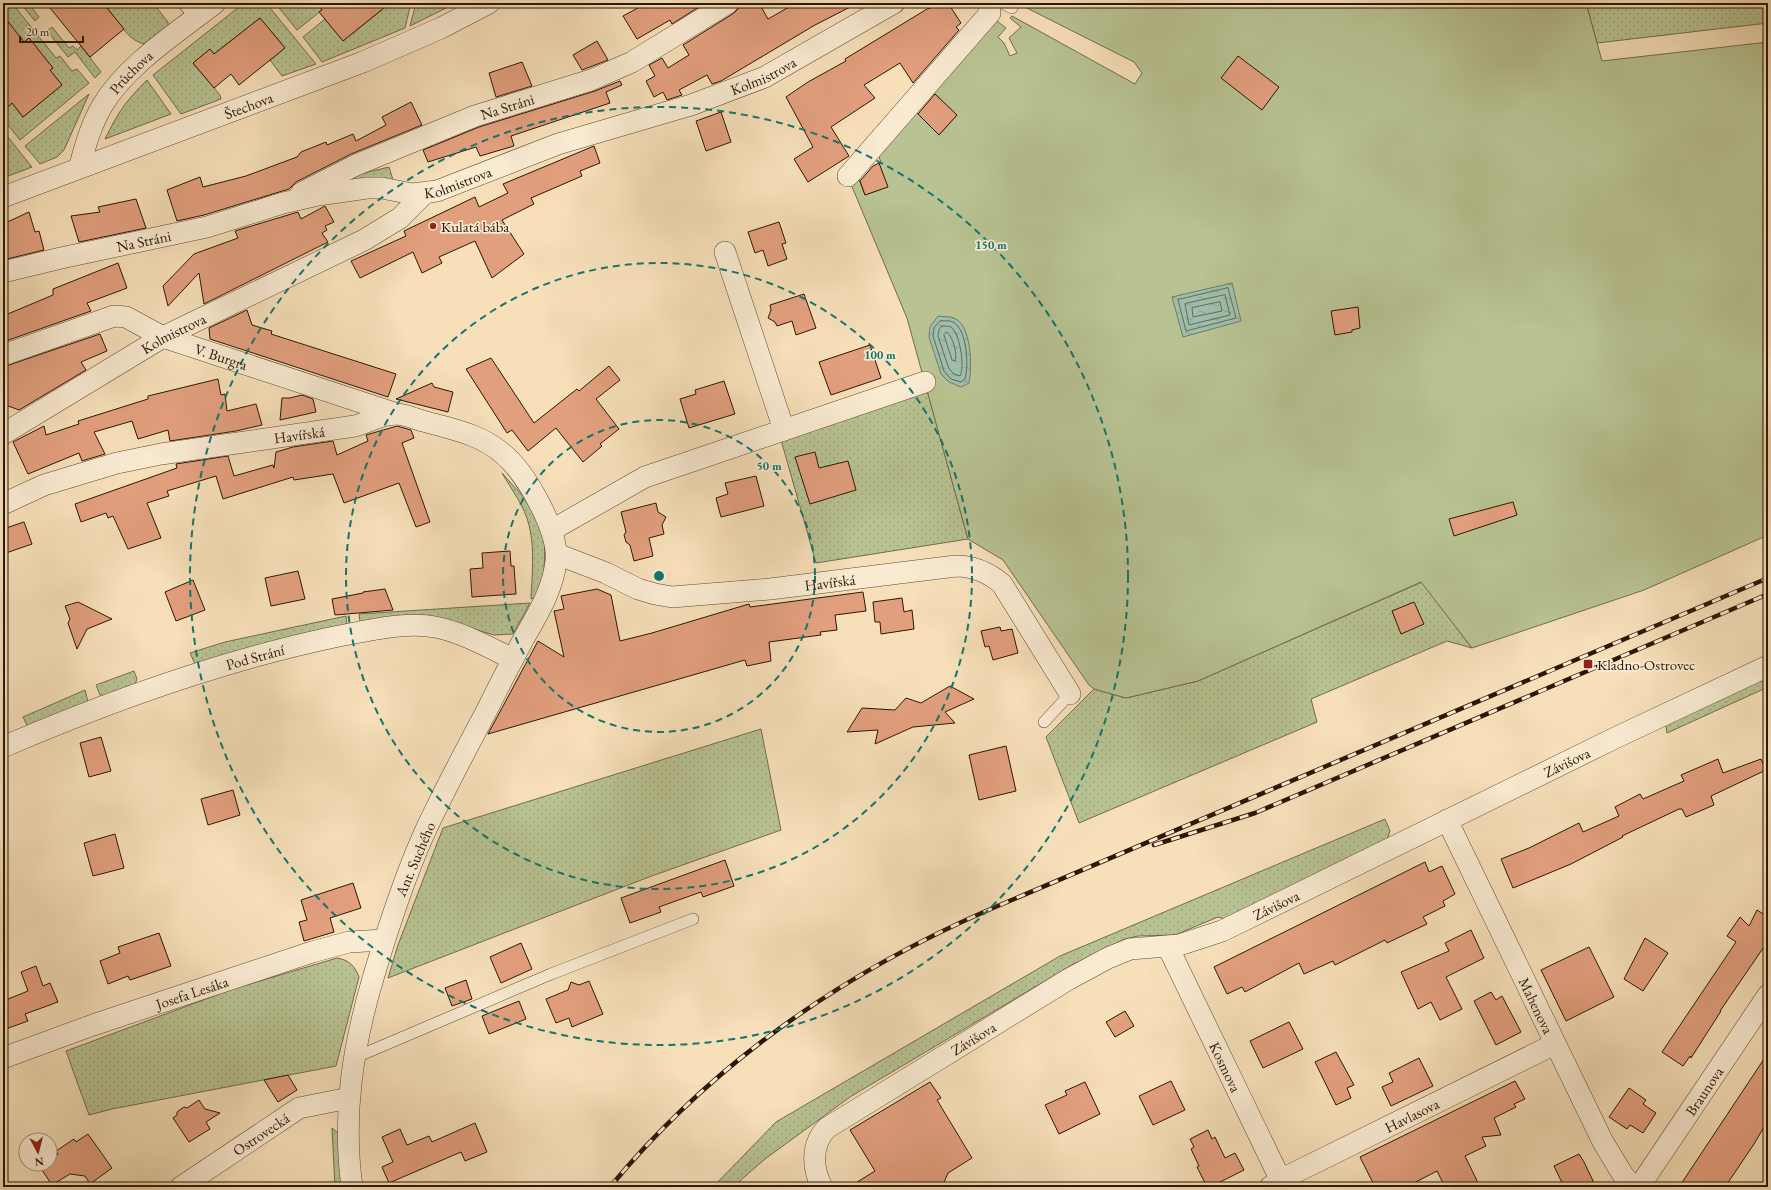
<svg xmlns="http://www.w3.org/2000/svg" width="1771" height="1190" viewBox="0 0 1771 1190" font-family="'EB Garamond',serif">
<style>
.grass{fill:url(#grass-dots);stroke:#726c4a}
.garden{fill:#b8c292;stroke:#726c4a}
.water{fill:url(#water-ripples);stroke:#707b67}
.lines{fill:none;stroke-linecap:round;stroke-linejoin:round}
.shore{stroke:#646a56;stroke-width:1}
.building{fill:#e29f7e;stroke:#2b1703}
.lane-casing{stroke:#5e4930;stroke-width:12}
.street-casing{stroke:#5e4930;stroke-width:22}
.lane{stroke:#f9ead2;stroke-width:11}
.street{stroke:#f9ead2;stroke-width:21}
.rail-casing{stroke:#2b1703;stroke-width:4.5}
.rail{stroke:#f9ead2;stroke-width:3;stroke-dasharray:9;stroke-linecap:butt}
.ring{fill:none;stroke:#0f766e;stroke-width:2;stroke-dasharray:7 5}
.poi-dot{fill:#8f2418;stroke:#f9ead2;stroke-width:1.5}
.labels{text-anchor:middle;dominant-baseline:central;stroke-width:3.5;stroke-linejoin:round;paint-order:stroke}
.street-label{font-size:15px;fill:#2b1703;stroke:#f9ead2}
.poi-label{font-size:15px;fill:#2b1703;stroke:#f9ead2;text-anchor:start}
.centre{fill:#0f766e;stroke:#f9ead2;stroke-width:2}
.ring-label{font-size:12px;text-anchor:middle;font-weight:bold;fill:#0f766e;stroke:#f9ead2;stroke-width:3.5;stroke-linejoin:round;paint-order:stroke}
</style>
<defs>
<pattern id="grass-dots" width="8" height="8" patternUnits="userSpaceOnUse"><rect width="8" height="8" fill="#b8c292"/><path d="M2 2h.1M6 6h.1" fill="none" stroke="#9ea67c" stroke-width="1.8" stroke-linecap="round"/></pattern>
<pattern id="water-ripples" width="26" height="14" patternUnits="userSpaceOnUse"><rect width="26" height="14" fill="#9ebdaa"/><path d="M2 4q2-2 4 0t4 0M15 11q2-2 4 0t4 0" fill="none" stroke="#88a291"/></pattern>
</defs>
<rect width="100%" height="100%" fill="#f6dfb9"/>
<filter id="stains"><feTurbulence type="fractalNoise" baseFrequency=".005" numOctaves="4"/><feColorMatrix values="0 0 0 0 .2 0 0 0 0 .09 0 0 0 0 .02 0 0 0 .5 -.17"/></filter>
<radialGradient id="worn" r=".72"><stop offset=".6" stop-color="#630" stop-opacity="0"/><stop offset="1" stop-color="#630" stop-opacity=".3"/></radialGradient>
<path class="grass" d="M3,3H12L56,58L60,56L72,71L77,69L89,83L20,140L3,119V100L9,106L12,103L23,117L62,85L50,70L53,68L29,38L22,44L10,29L12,27L3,15Z
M20,3H28L39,17L35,21Z
M116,3H153L168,22V27L149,44C130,45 119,22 108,9Z
M244,3H266L316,64L282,76L270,60L285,48L260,18L214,54L210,49L193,63L220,95L221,99L181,114L153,75Z
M275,3H317L322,10L297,30Z
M377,3H411L405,28L322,62L303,37L325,19L343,41L382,10Z
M416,3H446L450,6L410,26Z
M1586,3H1768V23L1597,43Z
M52,27L69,48L73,46L77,50L81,46L101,72L95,78L75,52L68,57L47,31Z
M147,80L171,114L105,139C119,111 125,102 147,80Z
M89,94L64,150L57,157L40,164L25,146Z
M3,131L32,167L3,178V151L5,150L3,148Z
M389,167L393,180L327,187L343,178Z
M927,390L968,539L816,563L781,440Z
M502,473C512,485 525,497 534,510C550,533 544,569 541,595L531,599C532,574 535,549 529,525C525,507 511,489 502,473Z
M1422,582L1472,648L1447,641L1311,699L1317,722L1079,823L1046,737L1094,689L1126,698L1198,681Z
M530,603L513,634L494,635L474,629L360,622L359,614Z
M346,616L347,625L195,664L190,653L225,642Z
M134,671L137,679L135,684L103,697L100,695L96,685Z
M1768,672V687L1667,733L1665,721Z
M85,690L88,702L28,727L23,717Z
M761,729L781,830L649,877L388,978L398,945L443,828Z
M1385,819L1390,831L1386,842L1228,920L1218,917L1175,935L1138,936L1125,939L1070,966L850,1097L765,1159L733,1187H713L776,1122L1060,956Z
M337,958C349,960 355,966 359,977L336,1066L112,1109L89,1115L66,1051L233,989Z
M332,1128L338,1133L343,1187H335Z"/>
<path class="garden" d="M1017,3H1586L1602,61L1768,42V535L1644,590L1472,648L1421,582L1198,681L1126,698L1094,689L1089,685L1003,560L968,539L907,318L850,182L858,177L865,195L879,163L881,162L878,155L915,111L939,135L957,115L932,91L951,68L997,21L1006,28L998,37L1004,43L1010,56L1017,53L1009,38L1021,27L1010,18L1012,16L1135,84L1142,73L1134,62Z"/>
<path class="water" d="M1232,283L1241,321L1183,337L1172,297Z
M938,316C942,317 949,316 954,318C972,325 972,367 969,383L961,387L949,382L941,374L929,337L930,327Z"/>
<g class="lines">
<path class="shore" d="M1228,288L1236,318L1186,331L1178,300Z
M1225,295L1230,315L1189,325L1185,304Z
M1220,302L1222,311L1193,317L1192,308Z
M940,321C944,321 949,320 953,322C967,329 969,366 965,379L961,382L951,379L944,371L933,336L934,328Z
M942,326C945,326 949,326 951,327C960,333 965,367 960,376L954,374L949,369L938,336L939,330Z
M947,332C953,337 958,355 955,361L952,360L944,335Z"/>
</g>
<path class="building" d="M46,3H103L124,29L90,57Z
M317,3H390L343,41L319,12L322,10Z
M647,3H705L672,24L670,20L637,39L623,16Z
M740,3H759L768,19L796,3H858L815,25L721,81L712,84L707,75L679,90L682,95L667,100L663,92L654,97L646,81L655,76L649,65L662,58L668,68L689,55L683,45L734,13L738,9Z
M945,3H948L961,23L956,27L959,30L913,83L900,63L864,85L875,98L831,127L849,156L808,182L794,159L813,147L786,97L808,82L846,61L845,59L927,9Z
M3,15L24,42L29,38L53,68L50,70L62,85L23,117L12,103L3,111Z
M260,18L285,48L239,85L231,74L214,88L193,63L210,49L214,54Z
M597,41L608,60L582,70L573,55Z
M1238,56L1279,87L1262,110L1221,78Z
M522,62L532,86L496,97L489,73Z
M620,81L622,85L606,92L610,103L511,136L514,146L480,156L476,147L428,162L423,150L479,127L595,91Z
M935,94L957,115L939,135L918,114Z
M411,102L422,125L351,154L296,182L289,189L204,215L177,221L167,190L200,177L203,187L246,176L297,157L301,152L326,142L327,145L353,134L356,141L386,125L382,117Z
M721,112L731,142L706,151L696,121Z
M594,146L600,163L580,171L582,176L531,198L534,204L502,220L524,254L492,278L475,241L439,257L442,263L422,273L413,252L360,278L351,261L406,236L404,231L475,197L479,207L508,193L503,184Z
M879,163L888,187L865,195L860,181L873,166Z
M136,199L146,228L79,242L71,216L100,212L98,207Z
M325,206L334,222L325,226L327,230L322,233L328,242L204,304L199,273L168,306L163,286L194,254L238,238L235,231L298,212L301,219Z
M29,212L35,232L39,231L44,250L3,260V224Z
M779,222L786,243L782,244L787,259L768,266L763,250L755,253L748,232Z
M118,263L127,288L87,303L91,311L3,342V316L53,295V289Z
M804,294L816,328L796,335L792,321L777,326L775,322L768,318L771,310L770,305Z
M1358,307L1360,328L1352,330V332L1335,335L1331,311Z
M247,310L252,325L272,331L271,334L396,374L388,397L210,339L209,328Z
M100,334L107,351L81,362L86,370L19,410L3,404V367Z
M870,345L881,378L831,395L819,362Z
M491,358L534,423L577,389L579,391L609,366L620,380L596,399L619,429L600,444L602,446L583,462L556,428L528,451L512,430L507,433L466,369Z
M218,379L221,395L225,394L227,411L256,404L262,425L236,431L170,441L168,430L138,439L132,421L94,432L105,454L82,461L79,453L28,474L13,442L44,426L46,435L79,424L78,421L148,399V396Z
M724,381L735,414L689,428L680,399L696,394L695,390Z
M432,383L434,387L453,392L448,412L396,399Z
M302,395L313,399L316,412L280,420L282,398H290Z
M397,426L411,430L414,438L402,443L430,522L416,527L399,483L344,503L333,474L294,480L293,477L223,499L216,476L167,491L169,496L147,503L161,538L128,549L113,516L108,518L106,513L81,522L75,504L177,468L176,464L228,456L234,476L273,465L274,468L276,452L293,447L333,441L337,455L368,441L366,435Z
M815,452L819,468L848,461L856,490L810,504L795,457Z
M756,476L764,506L721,517L716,498L728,494L725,483Z
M1513,502L1517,515L1454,536L1449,519Z
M656,503L658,512L666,517L662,525L664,534L649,538L653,556L634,561L630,545L626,542L624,535L626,532L621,512Z
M24,522L32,544L3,554V529Z
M510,551L511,566H514L516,594L472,597L470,569L483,568L482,553Z
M298,571L305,599L271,606L265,578Z
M193,580L205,610L176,621L165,592Z
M385,589L393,610L335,615L332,599L363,593V592Z
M597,589L611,595L620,641L652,633L749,604L750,607L863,592L866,611L835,615L837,630L820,632L821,635L769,642L771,661L747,666L745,660L488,734L538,641L564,657L554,611L564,609L561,596Z
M902,598L904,612L912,610L914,629L881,634L880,622H875L873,602Z
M78,602L112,619L87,629L77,649L68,623L70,619L65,606Z
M1414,602L1424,624L1401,634L1392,611Z
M1000,627L1001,631L1012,629L1018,653L993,660L989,646L985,647L981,631Z
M950,686L974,699L945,712L955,723L913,727L875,744L878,730L847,732L862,708L895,710L906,698L921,703Z
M101,737L111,771L89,777L80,743Z
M1006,746L1016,791L979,800L969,755Z
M1718,759L1723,773L1761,759L1766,770L1711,796L1714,805L1686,817L1682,809H1679L1622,836L1623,837L1571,864L1513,888L1501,859L1529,848L1579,823L1583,832L1619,816L1615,807L1640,794L1643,799L1684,781L1681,775Z
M233,790L240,815L208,825L201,799Z
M115,834L124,868L93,876L84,843Z
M725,860L734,886L703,897L701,892L659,907L661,912L630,923L621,898Z
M1425,862L1429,872L1442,866L1455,894L1443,901L1445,906L1423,917L1427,924L1387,943L1385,940L1335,965L1333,961L1304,974L1299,963L1245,992L1242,987L1227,994L1214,967Z
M353,883L361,908L330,918L334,932L304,941L299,922L307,920L301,900Z
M1757,910L1768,917V941L1720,1011H1721L1691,1058L1690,1056L1683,1066L1662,1052L1736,942L1727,936L1740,917L1749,926Z
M1471,930L1484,958L1446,977L1462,1009L1440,1020L1431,1002L1418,1009L1401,972L1449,951L1445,943Z
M159,933L171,966L130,980L128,976L108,984L100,961L120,953L118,947Z
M1645,938L1668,953L1643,991L1624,979Z
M521,943L532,969L501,983L490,957Z
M1589,947L1614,997L1566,1021L1541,970Z
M36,966L43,986L50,983L58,1002L25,1014L28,1021L3,1030V1001L28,991L21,972Z
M466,980L472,999L452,1006L445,988Z
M589,981L603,1014L572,1027L569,1018L556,1023L546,999L568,990L571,982L579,985Z
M1491,992L1496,1000L1502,996L1521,1032L1496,1045L1474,1001Z
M519,1001L526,1019L489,1034L482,1016Z
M1125,1011L1134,1026L1115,1037L1106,1022Z
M1289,1022L1303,1049L1263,1068L1250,1041Z
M1336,1052L1354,1085L1347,1088L1351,1098L1336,1105L1315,1062Z
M1768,1053V1120L1754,1144L1725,1187H1679Z
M1419,1058L1433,1086L1391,1106L1382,1087L1393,1082L1389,1073Z
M288,1075L297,1090L278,1102L264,1080Z
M1171,1081L1185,1110L1153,1125L1139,1096Z
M1515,1081L1525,1099L1514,1104L1516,1107L1494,1118L1501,1135L1482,1137L1486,1146L1465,1156L1480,1187H1445L1437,1171L1406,1187H1375L1360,1157Z
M930,1082L941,1098L937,1100L972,1158L948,1173L942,1187H849L875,1171L850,1130Z
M1085,1082L1100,1114L1059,1134L1045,1105L1067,1095L1065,1091Z
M1629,1088L1646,1100L1643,1104L1656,1113L1643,1133L1630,1125L1627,1129L1609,1117Z
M199,1100L205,1109L220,1113L206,1122L210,1129L189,1142L173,1118L177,1115V1112L184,1107L187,1108Z
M475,1123L487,1152L465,1161L461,1152L389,1183L382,1167L393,1162L382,1137L400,1129L407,1145L429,1136L432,1142Z
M1208,1130L1212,1139L1215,1137L1225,1158L1235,1153L1244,1170L1210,1187H1207L1197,1167L1199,1166L1191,1149L1194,1147L1190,1139Z
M88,1134L112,1168L90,1184L85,1176L70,1174L52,1185L40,1167L44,1164H50V1160L58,1154L56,1151L74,1139L76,1142Z
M1579,1154L1584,1162L1596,1187H1564L1554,1166Z"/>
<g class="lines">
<g class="lane-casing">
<path id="lane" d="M183,3L196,18
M1002,3L1012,8
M1044,722L1070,694
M354,1058L551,974L693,919"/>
</g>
<g class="street-casing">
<g id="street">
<path id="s1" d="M80,166C85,145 91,125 102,106C126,65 178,32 215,3"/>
<path d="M848,176L990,13L989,3"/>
<path id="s2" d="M301,193L356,165L475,116L591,80L632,62L728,3"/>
<path id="s3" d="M3,197L363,62L441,28L489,3"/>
<path d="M725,252L784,430"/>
<path id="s4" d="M3,272L61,258L207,227L283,203L318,195L367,188H382L412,194L437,191L558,144L691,105L765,77L894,3"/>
<path id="s5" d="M3,355L114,316L126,317L163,337L397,414"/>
<path id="s6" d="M3,434L163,337L364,240L400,218L425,193"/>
<path id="s7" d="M3,504L44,485L117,463L161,454L355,426C369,422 381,414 396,414C405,414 415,419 423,421C451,429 480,434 502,453C526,472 559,531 556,561C553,590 537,615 523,640C511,663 499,685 488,708C466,750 443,792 423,836C403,881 388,928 374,975C353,1045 342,1114 352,1187"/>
<path d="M552,530L645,477L925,382"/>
<path id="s8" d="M557,554L606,573L638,589L655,594L672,597L770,589L956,566C974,566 988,572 1002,584L1070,694"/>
<path id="s9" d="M3,747C112,700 223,660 339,636C366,631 408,621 435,627C462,632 488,647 513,659"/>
<path id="s10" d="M1447,820L1603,1142L1623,1175L1633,1187"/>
<path id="s11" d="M1168,947L1284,1187"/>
<path id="s12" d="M3,1058L93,1025L312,952L349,942L384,940"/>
<path id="s13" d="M181,1187L299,1108L349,1098"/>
<path id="s14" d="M822,1187C812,1168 811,1144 827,1128L1069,979L1108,958L1130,949L1179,945L1222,931L1615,738L1768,666"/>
<path id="s15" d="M1270,1187L1280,1180L1555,1044"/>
<path id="s16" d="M1639,1187L1768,995"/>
</g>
</g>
<use href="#lane" class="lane"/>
<use href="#street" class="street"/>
<g class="rail-casing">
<path id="rail" d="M1154,845L1255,813L1768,594
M610,1187C712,1064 840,975 986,911L1768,578"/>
</g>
<use href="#rail" class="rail"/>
</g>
<g class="ring">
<circle cx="659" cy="576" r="156"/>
<circle cx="659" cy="576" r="313"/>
<circle cx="659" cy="576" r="469"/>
</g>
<g class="poi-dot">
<circle cx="433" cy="226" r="4"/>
<rect x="1583" y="659" width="10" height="10" rx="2"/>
</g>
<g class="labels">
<g class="street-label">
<text stroke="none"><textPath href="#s1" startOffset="109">Průchova</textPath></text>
<text stroke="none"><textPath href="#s4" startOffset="791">Kolmistrova</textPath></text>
<text stroke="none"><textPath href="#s3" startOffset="262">Štechova</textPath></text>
<text stroke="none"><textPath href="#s2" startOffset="224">Na Stráni</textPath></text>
<text stroke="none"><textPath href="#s4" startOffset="467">Kolmistrova</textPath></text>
<text stroke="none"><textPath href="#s4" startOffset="144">Na Stráni</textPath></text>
<text stroke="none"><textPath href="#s6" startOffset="198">Kolmistrova</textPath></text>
<text stroke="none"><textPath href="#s5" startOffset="233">V. Burgra</textPath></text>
<text stroke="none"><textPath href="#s7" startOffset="306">Havířská</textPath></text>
<text stroke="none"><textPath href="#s8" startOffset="282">Havířská</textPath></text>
<text stroke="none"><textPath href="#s9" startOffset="268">Pod Strání</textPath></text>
<text stroke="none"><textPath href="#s14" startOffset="894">Závišova</textPath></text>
<text transform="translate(415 859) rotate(-67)">Ant. Suchého</text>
<text stroke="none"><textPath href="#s14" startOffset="570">Závišova</textPath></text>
<text stroke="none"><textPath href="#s12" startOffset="200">Josefa Lesáka</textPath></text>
<text stroke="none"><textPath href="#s10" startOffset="206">Mahenova</textPath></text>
<text stroke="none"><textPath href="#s14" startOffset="235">Závišova</textPath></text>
<text stroke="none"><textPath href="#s11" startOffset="133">Kosmova</textPath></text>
<text stroke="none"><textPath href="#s16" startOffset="116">Braunova</textPath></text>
<text stroke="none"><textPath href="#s15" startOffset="159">Havlasova</textPath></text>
<text stroke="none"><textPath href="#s13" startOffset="96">Ostrovecká</textPath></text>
</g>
<g class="poi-label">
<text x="441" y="226">Kulatá bába</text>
<text x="1597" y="664">Kladno-Ostrovec</text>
</g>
</g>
<circle cx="659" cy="576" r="6" class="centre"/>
<g class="ring-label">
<text x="991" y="249">150 m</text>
<text x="880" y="359">100 m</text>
<text x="769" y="470">50 m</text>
</g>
<rect width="1771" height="1190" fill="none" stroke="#f6dfb9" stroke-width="16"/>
<rect x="4" y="4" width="1763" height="1182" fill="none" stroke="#2b1703" stroke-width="2"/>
<rect x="8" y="8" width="1755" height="1174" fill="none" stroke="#2b1703"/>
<g transform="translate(38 1152) rotate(173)"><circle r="19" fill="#f9ead2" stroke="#a7967f"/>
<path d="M0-3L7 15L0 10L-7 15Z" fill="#8f2418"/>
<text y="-6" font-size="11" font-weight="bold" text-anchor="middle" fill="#2b1703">N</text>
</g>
<path d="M20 36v6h63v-6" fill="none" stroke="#2b1703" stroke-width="2"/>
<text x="26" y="36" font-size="12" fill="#2b1703" stroke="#f9ead2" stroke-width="3" paint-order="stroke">20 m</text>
<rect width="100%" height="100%" filter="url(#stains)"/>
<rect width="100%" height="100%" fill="url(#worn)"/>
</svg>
